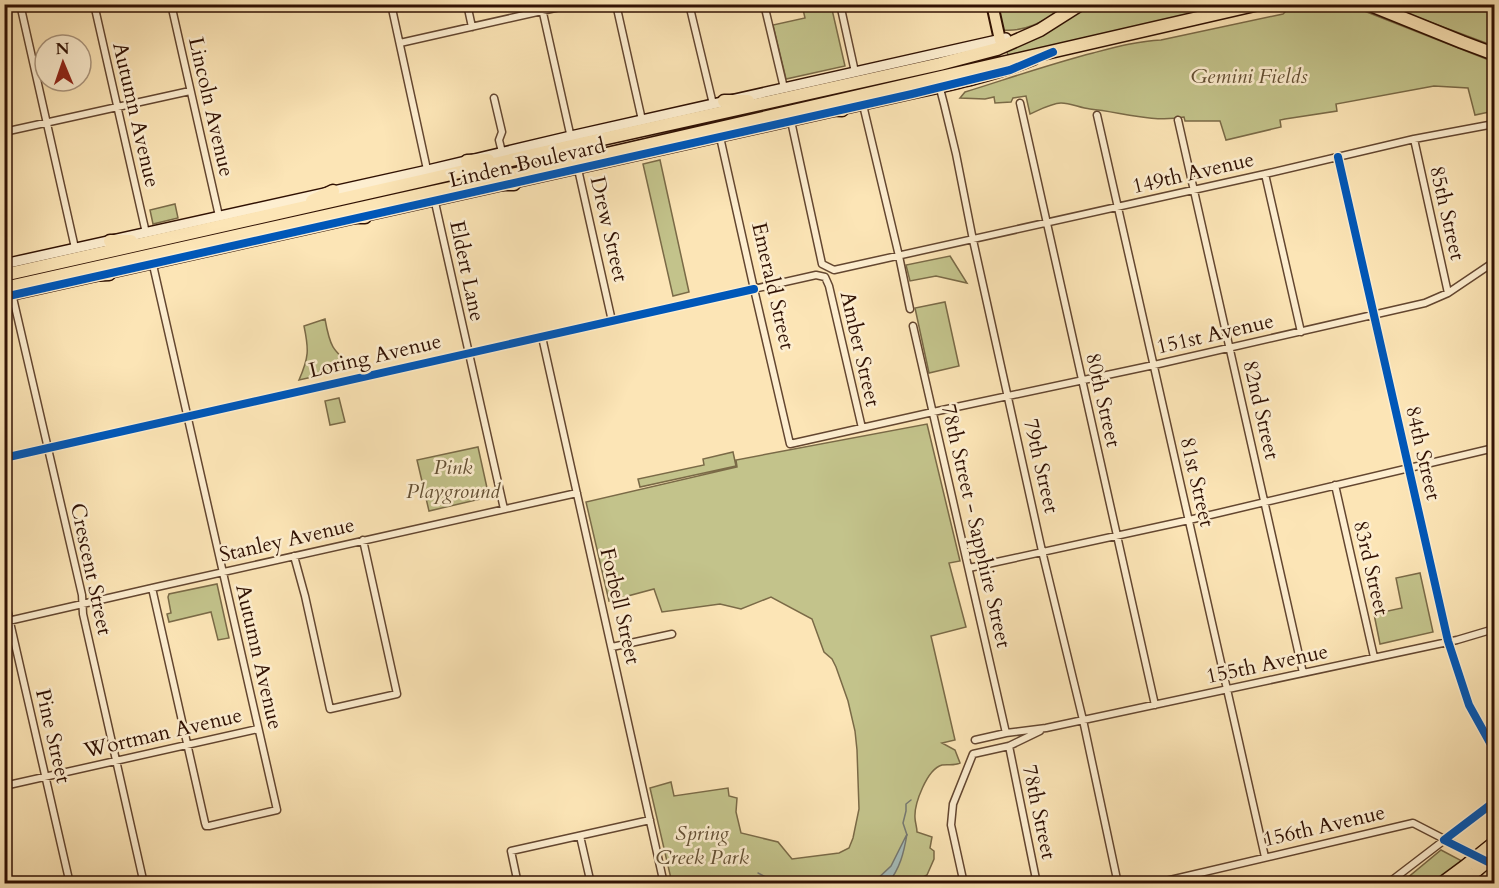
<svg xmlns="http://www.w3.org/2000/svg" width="1499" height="888" viewBox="0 0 1499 888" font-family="Cardo,serif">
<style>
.green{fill:#c3c38b;stroke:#7a6a47;stroke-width:1.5}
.water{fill:#a5bcba;stroke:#767871;stroke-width:1.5}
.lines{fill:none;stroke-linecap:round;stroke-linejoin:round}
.stream{stroke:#767871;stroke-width:1.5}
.street-casing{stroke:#634630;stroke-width:9}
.secondary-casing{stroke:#301103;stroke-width:12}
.primary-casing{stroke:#301103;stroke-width:14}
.highway-casing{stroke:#301103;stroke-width:15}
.street{stroke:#fdeed0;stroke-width:6}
.secondary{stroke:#fdeed0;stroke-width:9}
.primary{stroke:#fce5b6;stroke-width:10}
.highway{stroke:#fce5b6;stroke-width:12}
.highway-bridge-casing{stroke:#301103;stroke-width:15;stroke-linecap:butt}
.highway-bridge{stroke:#fce5b6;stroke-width:12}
.cycleway-casing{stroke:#fdeed0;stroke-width:11}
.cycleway{stroke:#0057b8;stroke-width:8}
.labels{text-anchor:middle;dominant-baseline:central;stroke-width:5;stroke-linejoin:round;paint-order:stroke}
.park-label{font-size:21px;font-style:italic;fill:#634f33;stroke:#fdeed0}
.street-label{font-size:21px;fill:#301103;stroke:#fdeed0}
</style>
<rect width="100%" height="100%" fill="#fce5b6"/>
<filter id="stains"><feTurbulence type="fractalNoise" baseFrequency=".00333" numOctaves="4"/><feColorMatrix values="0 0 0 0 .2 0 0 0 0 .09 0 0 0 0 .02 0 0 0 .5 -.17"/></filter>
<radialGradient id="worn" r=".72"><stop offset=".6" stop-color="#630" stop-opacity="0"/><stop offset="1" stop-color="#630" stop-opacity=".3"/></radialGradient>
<path class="green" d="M802,5H831L845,66L786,79L773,25L805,18Z
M998,5H1071C1051,16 1028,33 1003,30Z
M1087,5H1237L1009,57L1006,50L1063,22Z
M1316,5H1349L1494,62V111L1475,115L1468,88L1434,86L1336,104L1337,111L1285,119L1280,120L1281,127L1226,140L1220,121H1185L1184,117C1152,123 1121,112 1090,109C1080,108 1071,103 1061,103C1052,103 1039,110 1030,114L1026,96L1013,98L1011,102L995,103L994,97L985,99L960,98L965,92C1007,79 1050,64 1093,53C1116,47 1138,41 1161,40L1283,14L1289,8Z
M1384,5H1494V46Z
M660,160L689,292L673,296L643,164Z
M175,204L178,218L153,224L150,210Z
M950,256L967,283L936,276L910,281L906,265Z
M945,302L959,366L929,373L915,308Z
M325,319C330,347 332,349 353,368L299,380C309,357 309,350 304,326Z
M339,398L345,422L330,425L325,401Z
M927,424L960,561L949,563L966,627L931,636L955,740L942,743L955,750L960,763C954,766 948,764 942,765C927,769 914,804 915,818C915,822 917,827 917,832L932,837L930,848L934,851V859L927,875L923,877L922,883H672L650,788L671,782L674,796L728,788L729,796L737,798L736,812L741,833L778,842L792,859L839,853L849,848L853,838L859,809L857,750L855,731L848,701L836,667L832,659L824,652L812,619L771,597L741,609L720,604L662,612L654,589L609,601L586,502L737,467L736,460Z
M478,447L489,497L429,511L417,460Z
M733,452L736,466L640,487L638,479L704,465L703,459Z
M1420,573L1433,632L1380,644L1374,614L1402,608L1396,578Z
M217,584L229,638L218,640L211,612L169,622L167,614L171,613L168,597L169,594Z
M1441,850L1462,861L1433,883L1400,884Z"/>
<path class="water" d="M907,834C904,852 900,869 888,883H873L891,866Z"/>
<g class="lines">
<path class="stream" d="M907,835L903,823L906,811V804L911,800
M758,873L780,884"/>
<g class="street-casing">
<path id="street" d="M20,4L75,248
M94,4L146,233
M171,4L219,216
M391,4L428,174
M467,4L472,27
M541,4L612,321
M616,4L642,120
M689,4L713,104
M764,4L784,88
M840,4L855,72
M400,43L573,4
M939,85L944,104L956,154L973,240L1042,551L1083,720L1118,884
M494,98L502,132L499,140L502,152
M1020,103L1155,705
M863,105L899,256L910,309
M1097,115L1265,857
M1178,120L1303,673
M791,121L822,264L834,270L1265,174L1414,139L1494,124
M4,132L190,91
M720,137L754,289L790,444L933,412L1154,365L1425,303L1448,293L1494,262
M1414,139L1448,293
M1338,157L1448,641L1469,705L1494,750
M1265,174L1301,332
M434,198L504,509
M7,272L82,595L83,614L144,884
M913,326L1006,733
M542,337L664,884
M4,458L816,275L825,277L829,286L862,428
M1335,485L1374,657
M294,556L305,596L330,709L397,694L363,540
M969,568L1189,520L1494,448
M152,588L205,823L206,826H209L277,810L153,265
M4,596L70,884
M4,622L161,586L577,493
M612,647L672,634
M975,740L1006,733L1046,728L1457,640L1494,629
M1009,746L1037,884
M4,786L258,729
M580,836L591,884
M518,884L511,851L650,820
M964,884L951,825L953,804L973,754L1009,746L1040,731
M1153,884L1413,823L1479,857
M1387,884L1494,802"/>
</g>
<g class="secondary-casing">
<path id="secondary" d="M4,264L428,170L571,136L1006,38
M4,297L912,94C953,85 995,76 1034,60"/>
</g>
<g class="primary-casing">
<path id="primary" d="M992,4L1000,40"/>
</g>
<g class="highway-casing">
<path id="highway" d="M1368,4L1462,42L1494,54
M724,101H748
M819,109L842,110
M467,161L488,160
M493,184H514
M312,201L333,191
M341,217H365
M110,241H131
M4,275L421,181L580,144L940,64L997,49L1040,30L1081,4
M89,275L109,274
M4,288L432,192L576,161L1259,4
M1441,884L1468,864
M1459,884L1478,869"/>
</g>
<use href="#street" class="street"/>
<use href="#secondary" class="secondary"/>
<use href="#primary" class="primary"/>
<use href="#highway" class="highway"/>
<g class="highway-bridge-casing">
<path id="highway-bridge" d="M1468,864L1494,843
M1478,869L1494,856"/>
</g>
<use href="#highway-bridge" class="highway-bridge"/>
<g class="cycleway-casing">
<path id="cycleway" d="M1338,157L1448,641L1469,705L1494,750
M4,297L912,94L1010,70L1053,52
M4,458L754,289
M1494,802L1444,840L1494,865"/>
</g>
<use href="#cycleway" class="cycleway"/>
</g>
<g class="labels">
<g class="park-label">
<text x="1249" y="76">Gemini Fields</text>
<text x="453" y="467">Pink<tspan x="453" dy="24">Playground</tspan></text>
<text x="702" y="833">Spring<tspan x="702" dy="24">Creek Park</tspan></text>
</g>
<g class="street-label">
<text transform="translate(211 107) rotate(77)">Lincoln Avenue</text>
<text transform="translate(136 115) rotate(77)">Autumn Avenue</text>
<text transform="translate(527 163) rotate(-13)">Linden Boulevard</text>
<text transform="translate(1193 173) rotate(-13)">149th Avenue</text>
<text transform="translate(1447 213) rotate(77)">85th Street</text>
<text transform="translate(609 229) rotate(77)">Drew Street</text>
<text transform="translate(467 271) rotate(78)">Eldert Lane</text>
<text transform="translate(773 286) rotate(77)">Emerald Street</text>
<text transform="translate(1215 334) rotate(-13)">151st Avenue</text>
<text transform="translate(860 349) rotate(77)">Amber Street</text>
<text transform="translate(375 356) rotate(-13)">Loring Avenue</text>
<text transform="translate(1103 400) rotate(77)">80th Street</text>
<text transform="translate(1261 410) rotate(77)">82nd Street</text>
<text transform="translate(1423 453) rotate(77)">84th Street</text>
<text transform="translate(1041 466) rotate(77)">79th Street</text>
<text transform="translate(1197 482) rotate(77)">81st Street</text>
<text transform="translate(976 526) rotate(77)">78th Street - Sapphire Street</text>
<text transform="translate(287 540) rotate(-13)">Stanley Avenue</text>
<text transform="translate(1371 568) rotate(77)">83rd Street</text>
<text transform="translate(91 569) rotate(78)">Crescent Street</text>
<text transform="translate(620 606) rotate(77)">Forbell Street</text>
<text transform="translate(259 657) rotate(77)">Autumn Avenue</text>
<text transform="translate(1267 664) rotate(-12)">155th Avenue</text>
<text transform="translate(163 733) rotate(-13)">Wortman Avenue</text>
<text transform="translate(53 736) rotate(77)">Pine Street</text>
<text transform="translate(1039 812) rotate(78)">78th Street</text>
<text transform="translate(1324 826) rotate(-13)">156th Avenue</text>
</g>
</g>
<rect width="1499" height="888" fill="none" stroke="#fce5b6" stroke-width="24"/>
<rect x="6" y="6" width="1487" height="876" fill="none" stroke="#301103" stroke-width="3"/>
<rect x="12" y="12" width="1475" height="864" fill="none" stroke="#301103" stroke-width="1.5"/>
<g transform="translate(63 63) rotate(358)"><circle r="28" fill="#fdeed0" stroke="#ab967e" stroke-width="1.5"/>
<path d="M0-4.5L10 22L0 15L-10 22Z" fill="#8f2418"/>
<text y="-9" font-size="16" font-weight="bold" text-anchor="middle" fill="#301103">N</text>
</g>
<rect width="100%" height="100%" filter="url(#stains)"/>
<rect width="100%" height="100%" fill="url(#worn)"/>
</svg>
